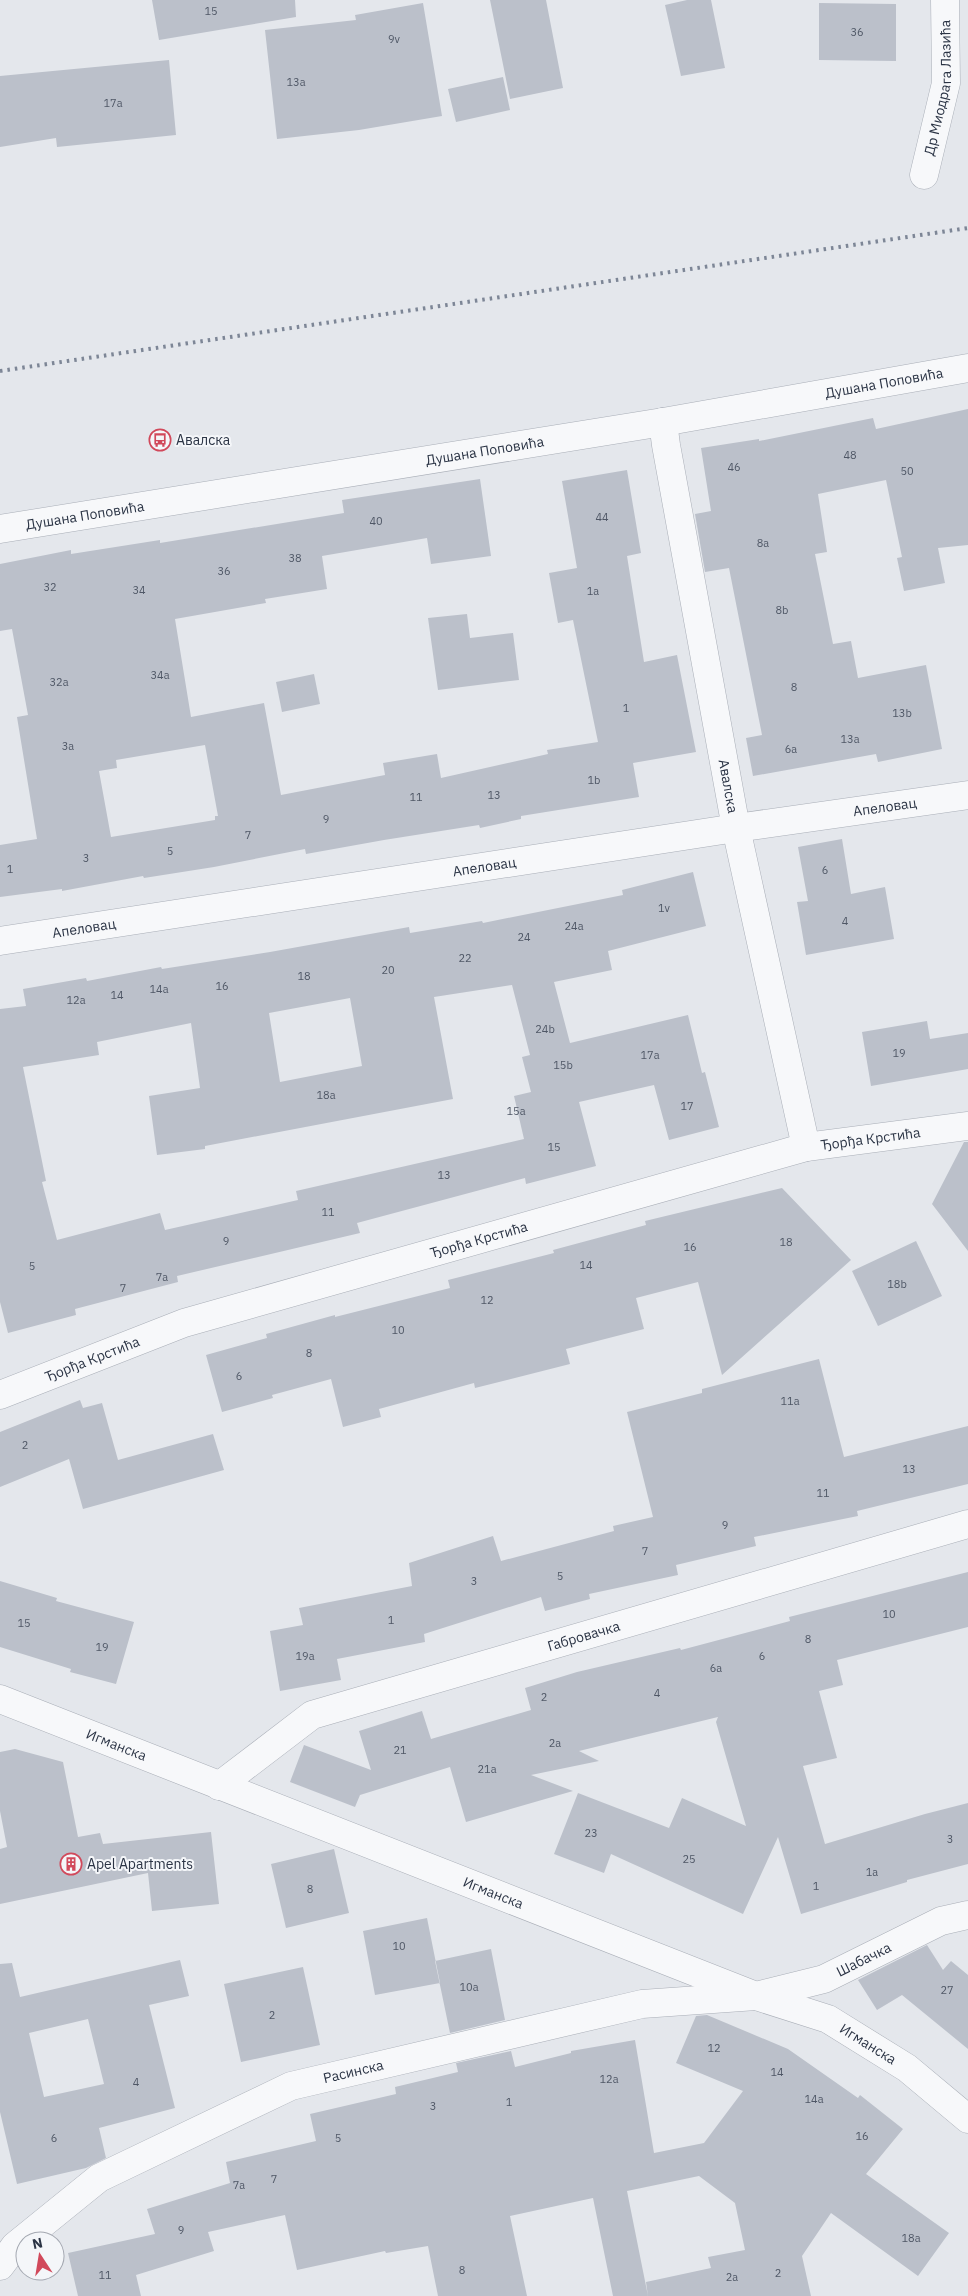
<svg xmlns="http://www.w3.org/2000/svg" width="968" height="2296" viewBox="0 0 968 2296" font-family="'IBM Plex Sans',sans-serif">
<style>
.building{fill:#bbc0ca;fill-rule:evenodd}
.lines{fill:none;stroke-linecap:round;stroke-linejoin:round}
.minor-casing{stroke:#a9aeb7;stroke-width:29}
.minor{stroke:#f7f8fa;stroke-width:28}
.rail{stroke:#7d8696;stroke-width:4;stroke-dasharray:2.5 5;stroke-linecap:butt}
.labels{text-anchor:middle;dominant-baseline:central;stroke-width:4;stroke-linejoin:round;paint-order:stroke}
.number-label{font-size:11px;fill:#4f5766}
.street-label{font-size:14px;fill:#2b3445;stroke:#f4f6f9}
.poi-label{font-size:14px;fill:#2b3445;stroke:#f4f6f9;text-anchor:start}
</style>
<rect width="100%" height="100%" fill="#e4e7ec"/>
<path class="building" d="M152,0H295L296,17L159,40Z
M490,0H546L563,88L510,99Z
M687,0H711L725,68L681,76L665,5Z
M423,3L442,116L359,130L277,139L265,30L356,20L355,15Z
M819,3L896,4V61L819,60Z
M169,60L176,135L57,147L56,138L0,147V76Z
M503,77L510,110L456,122L448,89Z
M968,409V545L938,548L945,583L904,591L897,558L902,557L886,480L818,494L827,552L815,554L833,644L851,641L858,678L926,665L942,749L878,762L876,754L753,776L746,738L762,735L729,568L705,572L695,514L711,511L701,448L759,439V441L873,418L876,429Z
M627,470L641,553L627,556L644,662L677,655L696,752L633,763L639,797L521,816V819L480,828L479,825L384,840L306,854L305,849L214,867L144,878L143,876L62,891V889L0,897V845L37,839L17,717L28,715L12,629L0,631V564L71,550V554L160,540V543L344,513L342,500L480,479L491,556L431,564L427,538L322,556L327,589L265,599L266,603L175,619L191,717L264,703L281,795L385,775L383,763L437,754L441,778L548,754L547,750L598,742L573,620L558,623L549,573L577,568L562,481ZM205,745L218,816H215V820L111,837L99,771L117,768L116,760Z
M467,614L470,638L513,633L519,680L438,690L428,618Z
M314,674L320,704L282,712L276,682Z
M842,839L851,894L885,887L894,939L806,955L797,902L808,901L798,847Z
M693,872L706,926L608,951L612,970L554,982L570,1043L688,1015L702,1073L705,1072L719,1127L669,1140L654,1085L579,1102L596,1166L526,1184L525,1178L357,1223L360,1233L177,1276L178,1282L75,1309L76,1315L8,1333L0,1302V1009L26,1006L23,989L86,978L87,981L161,967L162,969L270,952L409,927L410,933L482,921L483,923L623,895L622,890ZM512,985L530,1055L522,1057L531,1092L514,1096L524,1139L296,1191L298,1200L165,1230L160,1213L57,1240L42,1182L46,1181L23,1067L99,1055L97,1042L191,1023L200,1088L149,1096L157,1155L205,1149V1146L453,1099L434,997ZM350,998L362,1066L280,1082L269,1013Z
M927,1021L930,1039L968,1033V1069L871,1086L862,1032Z
M964,1142H968V1251L932,1204Z
M782,1188L851,1260L722,1375L698,1282L636,1298L644,1329L566,1349L570,1364L475,1388L474,1383L379,1409L381,1417L343,1427L331,1379L272,1395L273,1398L222,1412L206,1355L267,1338L266,1334L335,1315V1317L450,1288L448,1280L554,1253L553,1250L646,1225L645,1221Z
M916,1241L942,1296L878,1326L852,1271Z
M819,1359L844,1457L968,1426V1484L857,1511L858,1516L754,1537L756,1546L676,1565L678,1575L589,1594L590,1599L545,1611L541,1597L424,1634L425,1642L337,1659L341,1680L280,1691L270,1631L303,1625L299,1608L412,1586L409,1563L493,1536L501,1561L614,1531L613,1526L653,1517L627,1412L702,1393V1389Z
M80,1400L83,1408L102,1403L118,1460L213,1434L224,1470L83,1509L69,1459L0,1487V1432Z
M968,1572V1627L837,1660L843,1685L819,1691L837,1758L803,1766L825,1844L925,1814L968,1803V1864L907,1880V1882L801,1914L778,1837L743,1914L611,1854L604,1873L554,1854L578,1793L669,1828L682,1798L746,1826L716,1722L718,1717L579,1751L599,1761L531,1775L573,1791L466,1822L450,1767L360,1795L355,1807L290,1782L304,1745L371,1770L359,1731L422,1711L431,1739L531,1710L525,1688L577,1672L680,1648L681,1650L790,1621L789,1617Z
M0,1581L57,1598L56,1601L134,1622L116,1684L70,1672L71,1669L0,1647Z
M15,1749L63,1762L78,1837L100,1833L103,1844L211,1832L219,1904L152,1911L148,1873L0,1904V1849L7,1847L0,1811V1752Z
M334,1849L349,1913L286,1928L271,1864Z
M427,1918L440,1983L375,1995L363,1931Z
M927,1945L943,1970L951,1961L968,1975V2049L902,1995L877,2010L858,1980Z
M491,1949L505,2020L450,2033L435,1961Z
M180,1960L189,1996L149,2005L175,2108L99,2128L106,2158L86,2168L17,2184L0,2112V1964L12,1963L20,1997ZM88,2019L104,2084L44,2097L29,2033Z
M303,1967L320,2045L241,2062L224,1984Z
M707,2015L788,2049L858,2098L860,2095L903,2129L866,2174L949,2233L918,2276L831,2213L802,2256L811,2296H613L593,2198L510,2216L527,2296H438L428,2246L386,2253L385,2251L297,2270L285,2215L208,2232L214,2251L136,2275L141,2296H78L68,2253L155,2234L147,2209L230,2183L226,2162L316,2141L310,2114L396,2094L395,2087L458,2072L456,2063L511,2051L515,2067L571,2053V2051L635,2040L654,2153L704,2143L743,2091L676,2063L696,2016ZM699,2176L735,2203L745,2250L708,2257L711,2268L646,2282L648,2296L627,2191Z"/>
<g class="lines">
<g class="minor-casing">
<g id="minor">
<path id="s1" d="M924,175L946,83L945,0"/>
<path id="s2" d="M663,422L666,445L736,828L806,1147"/>
<path id="s3" d="M0,529L663,422L968,368"/>
<path id="s4" d="M0,941L736,828L968,795"/>
<path id="s5" d="M0,1395L184,1323L806,1147L968,1126"/>
<path id="s6" d="M0,1699L756,1996L828,2019L907,2068L968,2119"/>
<path id="s7" d="M219,1786L312,1715L968,1524"/>
<path id="s8" d="M0,2266L15,2246L99,2178L291,2086L642,2004L756,1996L824,1979L941,1921L968,1915"/>
</g>
</g>
<use href="#minor" class="minor"/>
<path class="rail" d="M0,371L968,228"/>
</g>
<defs>
<g id="bus-ring" transform="scale(1.125)"><circle r="9.5" fill="#f4f6f9" stroke="#d1495b" stroke-width="1.5"/><path d="M-5-6H5V4H4V6H2V4H-2V6H-4V4H-5ZM-3.5-4V0h7V-4ZM-3.5 1.2v1.5H-2V1.2ZM2 1.2v1.5H3.5V1.2Z" fill="#d1495b"/></g>
<g id="building-ring" transform="scale(1.125)"><circle r="9.5" fill="#f4f6f9" stroke="#d1495b" stroke-width="1.5"/><path d="M-4-6H4V6H1V3H-1V6H-4ZM-2.5-4.3h1.7v1.8h-1.7ZM.8-4.3h1.7v1.8H.8ZM-2.5-1h1.7V.8h-1.7ZM.8-1h1.7V.8H.8Z" fill="#d1495b"/></g>
</defs>
<g fill-rule="evenodd">
<use href="#bus-ring" x="160" y="440"/>
<use href="#building-ring" x="71" y="1864"/>
</g>
<g class="labels">
<g class="number-label">
<text x="211" y="11">15</text>
<text x="857" y="32">36</text>
<text x="394" y="39">9v</text>
<text x="296" y="82">13a</text>
<text x="113" y="103">17a</text>
<text x="850" y="455">48</text>
<text x="734" y="467">46</text>
<text x="907" y="471">50</text>
<text x="602" y="517">44</text>
<text x="376" y="521">40</text>
<text x="763" y="543">8a</text>
<text x="295" y="558">38</text>
<text x="224" y="571">36</text>
<text x="50" y="587">32</text>
<text x="139" y="590">34</text>
<text x="593" y="591">1a</text>
<text x="782" y="610">8b</text>
<text x="160" y="675">34a</text>
<text x="59" y="682">32a</text>
<text x="794" y="687">8</text>
<text x="626" y="708">1</text>
<text x="902" y="713">13b</text>
<text x="850" y="739">13a</text>
<text x="68" y="746">3a</text>
<text x="791" y="749">6a</text>
<text x="594" y="780">1b</text>
<text x="494" y="795">13</text>
<text x="416" y="797">11</text>
<text x="326" y="819">9</text>
<text x="248" y="835">7</text>
<text x="170" y="851">5</text>
<text x="86" y="858">3</text>
<text x="10" y="869">1</text>
<text x="825" y="870">6</text>
<text x="664" y="908">1v</text>
<text x="845" y="921">4</text>
<text x="574" y="926">24a</text>
<text x="524" y="937">24</text>
<text x="465" y="958">22</text>
<text x="388" y="970">20</text>
<text x="304" y="976">18</text>
<text x="222" y="986">16</text>
<text x="159" y="989">14a</text>
<text x="117" y="995">14</text>
<text x="76" y="1000">12a</text>
<text x="545" y="1029">24b</text>
<text x="899" y="1053">19</text>
<text x="650" y="1055">17a</text>
<text x="563" y="1065">15b</text>
<text x="326" y="1095">18a</text>
<text x="687" y="1106">17</text>
<text x="516" y="1111">15a</text>
<text x="554" y="1147">15</text>
<text x="444" y="1175">13</text>
<text x="328" y="1212">11</text>
<text x="226" y="1241">9</text>
<text x="786" y="1242">18</text>
<text x="690" y="1247">16</text>
<text x="586" y="1265">14</text>
<text x="32" y="1266">5</text>
<text x="162" y="1277">7a</text>
<text x="897" y="1284">18b</text>
<text x="123" y="1288">7</text>
<text x="487" y="1300">12</text>
<text x="398" y="1330">10</text>
<text x="309" y="1353">8</text>
<text x="239" y="1376">6</text>
<text x="790" y="1401">11a</text>
<text x="25" y="1445">2</text>
<text x="909" y="1469">13</text>
<text x="823" y="1493">11</text>
<text x="725" y="1525">9</text>
<text x="645" y="1551">7</text>
<text x="560" y="1576">5</text>
<text x="474" y="1581">3</text>
<text x="889" y="1614">10</text>
<text x="391" y="1620">1</text>
<text x="24" y="1623">15</text>
<text x="808" y="1639">8</text>
<text x="102" y="1647">19</text>
<text x="305" y="1656">19a</text>
<text x="762" y="1656">6</text>
<text x="716" y="1668">6a</text>
<text x="657" y="1693">4</text>
<text x="544" y="1697">2</text>
<text x="555" y="1743">2a</text>
<text x="400" y="1750">21</text>
<text x="487" y="1769">21a</text>
<text x="591" y="1833">23</text>
<text x="950" y="1839">3</text>
<text x="689" y="1859">25</text>
<text x="872" y="1872">1a</text>
<text x="816" y="1886">1</text>
<text x="310" y="1889">8</text>
<text x="399" y="1946">10</text>
<text x="469" y="1987">10a</text>
<text x="947" y="1990">27</text>
<text x="272" y="2015">2</text>
<text x="714" y="2048">12</text>
<text x="777" y="2072">14</text>
<text x="609" y="2079">12a</text>
<text x="136" y="2082">4</text>
<text x="814" y="2099">14a</text>
<text x="509" y="2102">1</text>
<text x="433" y="2106">3</text>
<text x="862" y="2136">16</text>
<text x="54" y="2138">6</text>
<text x="338" y="2138">5</text>
<text x="274" y="2179">7</text>
<text x="239" y="2185">7a</text>
<text x="181" y="2230">9</text>
<text x="911" y="2238">18a</text>
<text x="462" y="2270">8</text>
<text x="778" y="2273">2</text>
<text x="105" y="2275">11</text>
<text x="732" y="2277">2a</text>
</g>
<g class="street-label">
<text stroke="none"><textPath href="#s1" startOffset="89">Др Миодрага Лазића</textPath></text>
<text stroke="none"><textPath href="#s3" startOffset="896">Душана Поповића</textPath></text>
<text stroke="none"><textPath href="#s3" startOffset="491">Душана Поповића</textPath></text>
<text stroke="none"><textPath href="#s3" startOffset="86">Душана Поповића</textPath></text>
<text stroke="none"><textPath href="#s2" startOffset="370">Авалска</textPath></text>
<text stroke="none"><textPath href="#s4" startOffset="895">Апеловац</textPath></text>
<text stroke="none"><textPath href="#s4" startOffset="490">Апеловац</textPath></text>
<text stroke="none"><textPath href="#s4" startOffset="85">Апеловац</textPath></text>
<text stroke="none"><textPath href="#s5" startOffset="909">Ђорђа Крстића</textPath></text>
<text stroke="none"><textPath href="#s5" startOffset="504">Ђорђа Крстића</textPath></text>
<text stroke="none"><textPath href="#s5" startOffset="99">Ђорђа Крстића</textPath></text>
<text stroke="none"><textPath href="#s7" startOffset="400">Габровачка</textPath></text>
<text stroke="none"><textPath href="#s6" startOffset="125">Игманска</textPath></text>
<text stroke="none"><textPath href="#s6" startOffset="530">Игманска</textPath></text>
<text stroke="none"><textPath href="#s8" startOffset="935">Шабачка</textPath></text>
<text stroke="none"><textPath href="#s6" startOffset="935">Игманска</textPath></text>
<text stroke="none"><textPath href="#s8" startOffset="410">Расинска</textPath></text>
</g>
<g class="poi-label">
<text x="176" y="440">Авалска</text>
<text x="87" y="1864">Apel Apartments</text>
</g>
</g>
<g transform="translate(40 2256) rotate(348)"><circle r="24" fill="#f4f6f9" stroke="#a4a8b1"/>
<path d="M0-4L9 19L0 12L-9 19Z" fill="#d1495b"/>
<text y="-8" font-size="14" font-weight="bold" text-anchor="middle" fill="#2b3445">N</text>
</g>
</svg>
